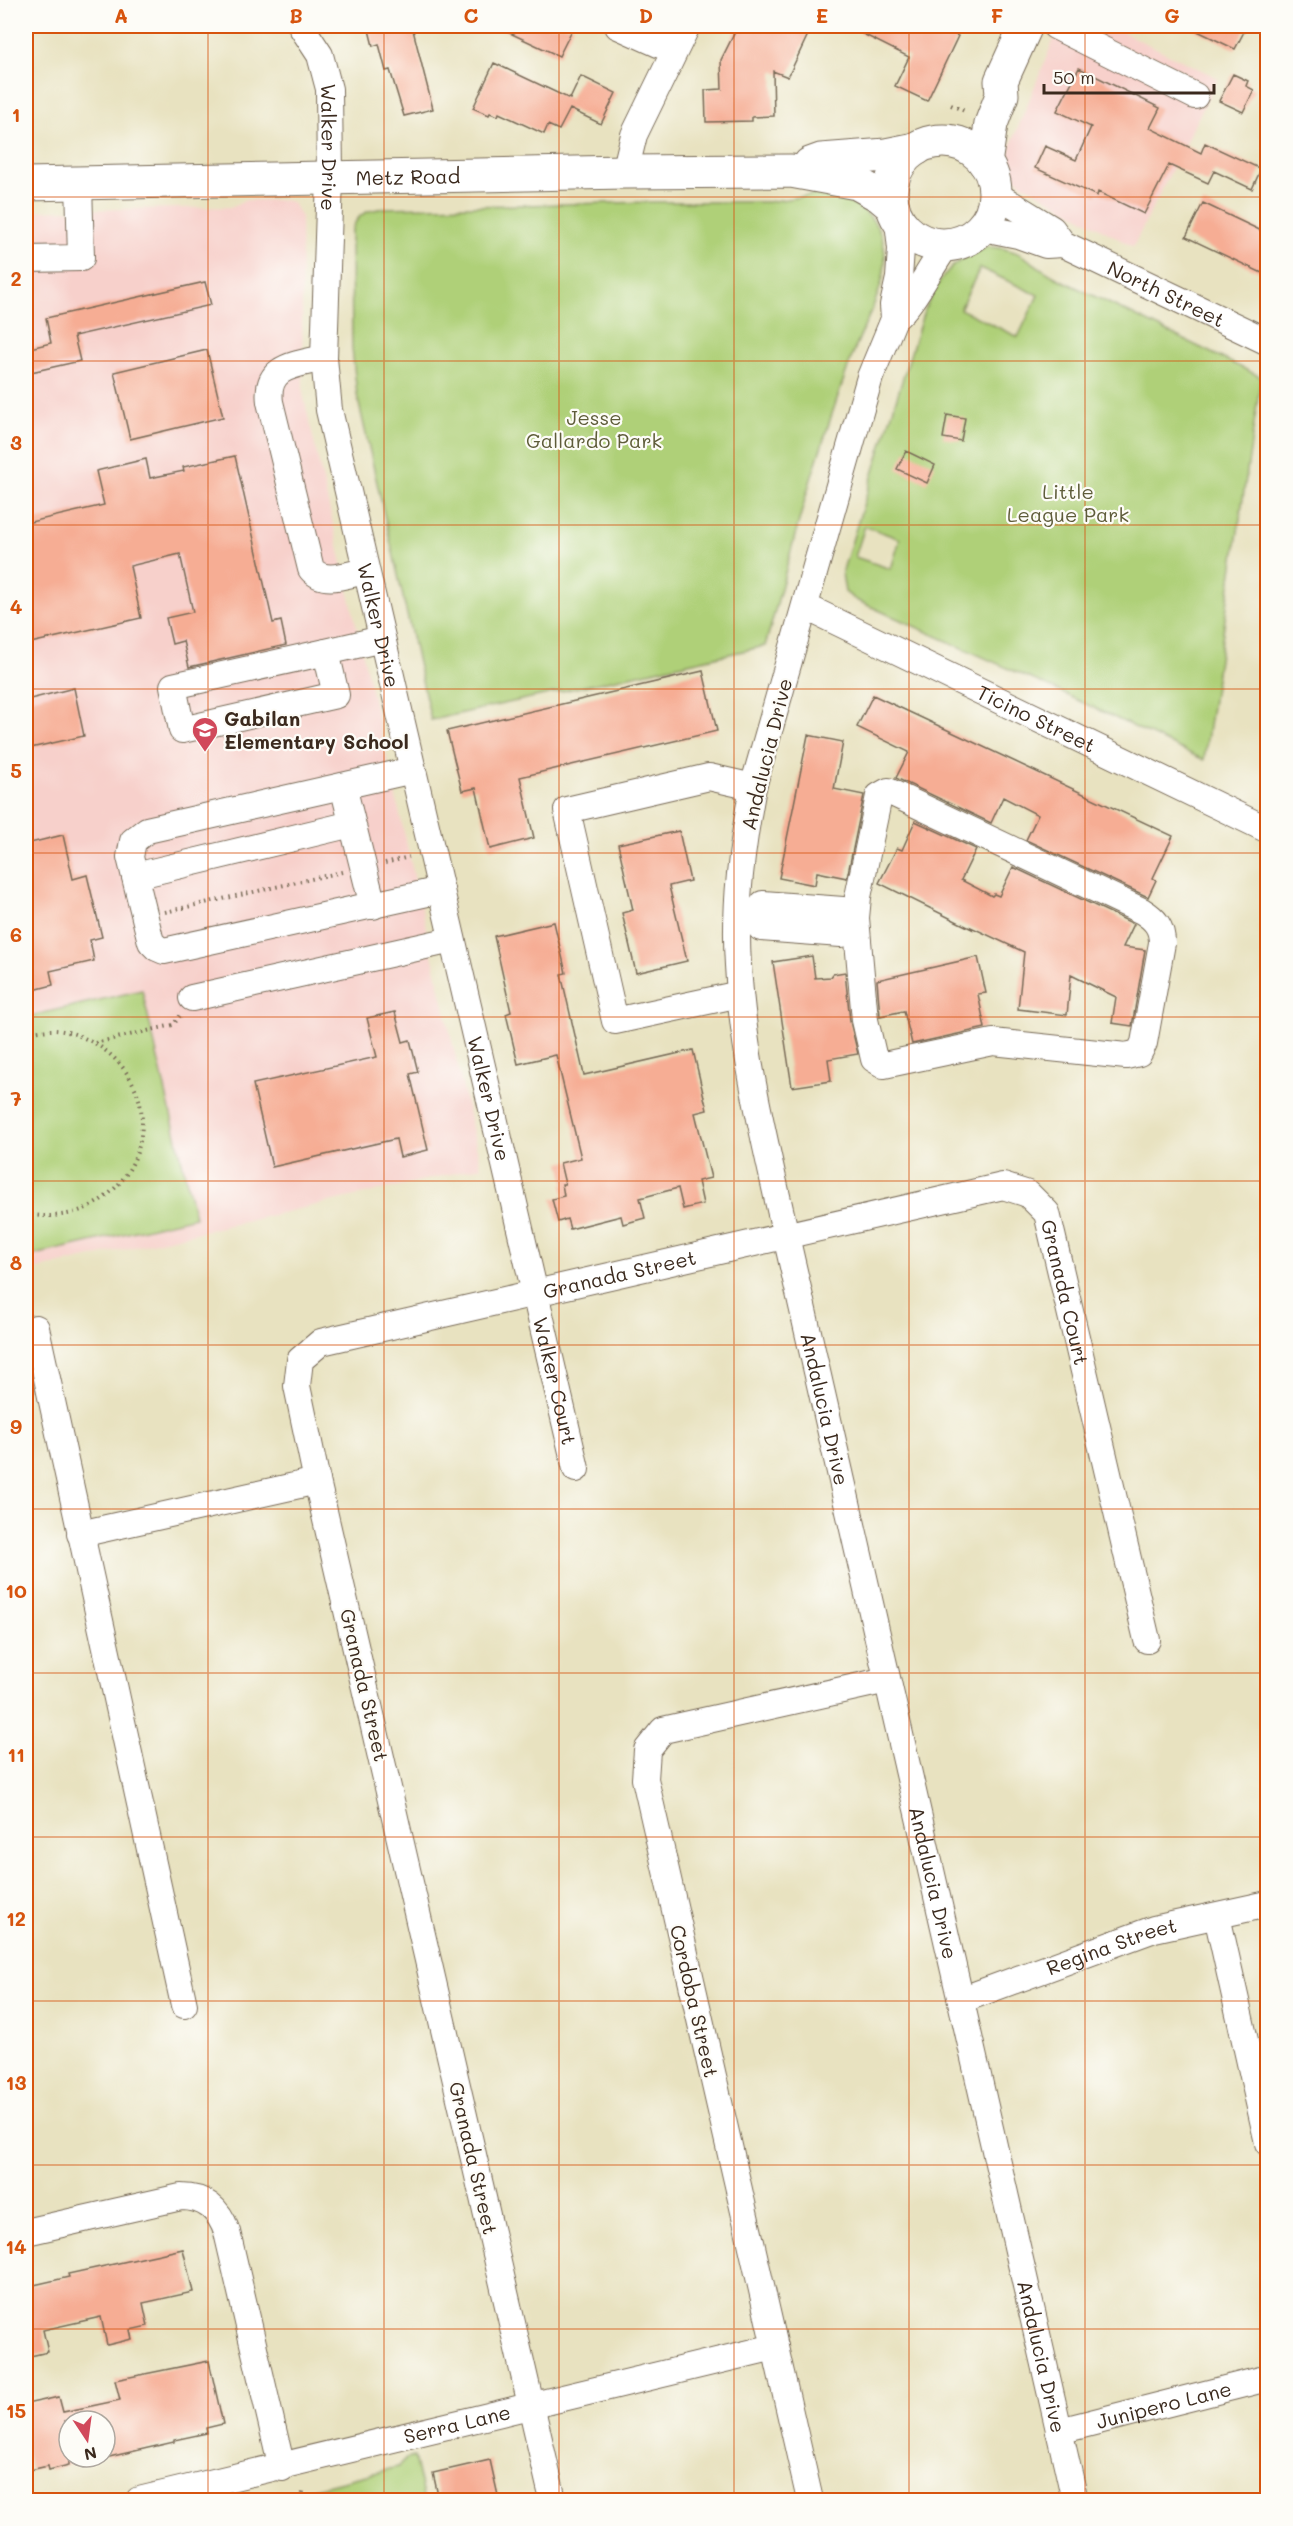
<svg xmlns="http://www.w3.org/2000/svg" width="1293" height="2526" viewBox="0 0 1293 2526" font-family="Mali,sans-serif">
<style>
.built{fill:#f7d0cb}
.green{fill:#afd078;stroke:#757d4b;stroke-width:1.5;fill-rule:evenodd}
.building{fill:#f6ad94}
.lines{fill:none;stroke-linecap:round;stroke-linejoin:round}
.minor-casing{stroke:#786a57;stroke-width:28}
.major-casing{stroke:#786a57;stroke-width:35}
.path{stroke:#786a57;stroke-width:4;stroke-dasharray:1.5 4.5;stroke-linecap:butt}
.minor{stroke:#fff;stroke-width:26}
.major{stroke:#fff;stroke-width:33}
.grid{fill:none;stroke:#d7540e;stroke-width:1.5;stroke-opacity:0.55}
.labels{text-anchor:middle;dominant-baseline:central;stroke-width:4.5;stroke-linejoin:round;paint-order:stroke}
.street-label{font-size:20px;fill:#3b2a1e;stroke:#fdfcf7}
.park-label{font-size:20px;fill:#5e5c39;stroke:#fdfcf7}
.poi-label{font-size:20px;font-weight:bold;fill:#3b2a1e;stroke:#fdfcf7;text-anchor:start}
.neatline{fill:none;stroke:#d7540e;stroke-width:2}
.grid-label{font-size:20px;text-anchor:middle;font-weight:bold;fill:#d7540e}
</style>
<rect width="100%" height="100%" fill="#fdfcf7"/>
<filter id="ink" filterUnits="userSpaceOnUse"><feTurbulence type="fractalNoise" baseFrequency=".0167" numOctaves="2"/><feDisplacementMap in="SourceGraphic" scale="12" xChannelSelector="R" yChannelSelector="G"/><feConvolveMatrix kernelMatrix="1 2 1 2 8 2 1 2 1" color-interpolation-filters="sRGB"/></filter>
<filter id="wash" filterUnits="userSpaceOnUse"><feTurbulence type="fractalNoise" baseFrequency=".008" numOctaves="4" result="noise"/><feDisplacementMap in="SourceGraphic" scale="24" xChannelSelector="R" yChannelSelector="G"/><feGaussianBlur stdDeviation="1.35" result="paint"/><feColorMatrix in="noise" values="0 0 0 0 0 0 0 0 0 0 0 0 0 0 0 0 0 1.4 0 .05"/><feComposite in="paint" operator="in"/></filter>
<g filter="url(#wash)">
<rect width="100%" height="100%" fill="#e8e2c0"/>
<path class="built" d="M1059,26H1110L1218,78L1133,247L1022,184L1015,177L1010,165L1009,154L1013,140Z
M244,200H286L293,203L301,217L303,394L481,1167L26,1272V211L233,207Z"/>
<path class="green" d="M825,193C859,203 883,218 885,256C887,285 864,324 854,351C842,382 832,414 822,445C799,511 785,579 765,646L431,720L357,395L352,348L351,232C357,213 367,210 386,208L654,202H768Z
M987,247C1026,248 1029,265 1061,280C1127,312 1194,344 1261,377L1204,760L1054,689L856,600L845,592L842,573L923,314C939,278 948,262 987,247ZM980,268L1038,295L1018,337L960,309ZM865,526L900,539L891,569L855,557Z
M142,990L195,1217L26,1257V1017Z
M414,2457L424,2500H267L398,2467L406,2459Z"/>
<g id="blocks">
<path class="building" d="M368,26H412L433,109L404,116L390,70L386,71L379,44L373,46Z
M495,26H574L559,56Z
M738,26H812L788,77L773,71L774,116L752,117V121L706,122L705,90L722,89L721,60Z
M847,26H958L954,34L958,36L927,101L895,86L909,57Z
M1187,26H1247L1235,49Z
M494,63L570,99L581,76L616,93L601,124L570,109L559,130L548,125L544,134L499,113L498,116L490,113L489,115L473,108Z
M1079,68L1160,108L1150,128L1201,153L1205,143L1261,169L1252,189L1214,171L1208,183L1169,165L1144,214L1098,192L1097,196L1035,168L1045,146L1076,160L1091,127L1057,111Z
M1233,74L1248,81L1246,86L1254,90L1243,112L1219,101Z
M1203,203L1268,234V261L1262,273L1186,237Z
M205,282L211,305L74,336L80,361L31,372L26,349L51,343L46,318Z
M207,350L223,417L130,439L114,372Z
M947,415L965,418L961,441L943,438Z
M906,451L935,465L927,483L897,469Z
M235,456L273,623L281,621L286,645L189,667L183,641L172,644L166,618L193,612L180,554L130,566L141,618L26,644V523L104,505L96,471L146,459L150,478L184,471L183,467Z
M703,671L717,731L520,777L534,838L490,849L476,788L462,791L447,731Z
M74,688L84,736L26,749V700Z
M873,695L1173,836L1153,878L1156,880L1148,897L1026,840L1038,815L1003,797L991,823L896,778L909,752L857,727Z
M808,735L843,742L834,789L864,795L847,878L817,872L815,885L779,878Z
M915,821L976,849L961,880L992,896L994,894L999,896L1013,867L1134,924L1123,947L1145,950L1132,1026L1112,1023L1116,997L1071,975L1067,1015L1018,1009L1024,952L971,927L972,929L879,883L897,848L902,850Z
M679,831L690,881L669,886L687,961L636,973L622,913L633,910L618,844Z
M63,835L73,879L87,875L102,937L90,940L94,961L50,971L53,985L26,992V844Z
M554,922L566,973L561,974L584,1075L693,1050L707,1110L695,1113L711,1178L698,1181L703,1204L683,1209L678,1188L640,1198L645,1218L623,1224L621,1216L570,1229L567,1219L558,1222L552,1199L564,1196L562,1184H565L560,1163L581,1158L556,1055L518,1064L506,1014L511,1012L494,936Z
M812,956L815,978L831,977L833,974L845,972L850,1021L858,1054L828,1059L831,1081L792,1087L773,962Z
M978,957L986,993L978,994L985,1028L912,1044L904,1011L880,1016L877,980Z
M395,1012L403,1042L410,1040L418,1072L410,1074L428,1150L400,1157L396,1139L272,1167L253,1084L377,1057L367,1018Z
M183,2249L193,2292L143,2303L148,2326L130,2330L132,2339L107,2345L101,2317L43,2330L48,2352L26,2357V2285H34L69,2277L68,2274Z
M209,2361L223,2424L206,2428L207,2433L174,2440V2442L109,2457V2455L105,2456V2421H65L69,2441V2465L49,2470L48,2466L30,2470L26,2448V2404L59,2397L63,2412L120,2400L115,2380Z
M490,2460L499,2500H439L433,2473Z"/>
</g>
</g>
<g filter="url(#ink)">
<use href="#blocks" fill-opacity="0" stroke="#786a57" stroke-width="1.5"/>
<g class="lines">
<g class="minor-casing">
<g id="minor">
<path id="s1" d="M301,26L320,55L329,89L330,178L324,358L329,410L576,1469"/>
<path d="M618,26L674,51"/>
<path d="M1055,26L1195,96"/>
<path d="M625,172L634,135L687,26"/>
<path id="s2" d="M995,194L1052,229L1063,244L1268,342"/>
<path id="s3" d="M898,221L901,249L899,278L893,305L894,319L870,377L753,787C742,846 734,905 738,965C743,1057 766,1146 786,1236L1075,2500"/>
<path d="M983,228L1018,235L1046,245L1063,244"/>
<path d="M26,259L81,258L79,183"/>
<path d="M894,319C915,302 929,268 947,245"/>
<path d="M324,358C296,365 265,365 270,402L311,569C324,585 348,574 366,571"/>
<path id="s4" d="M806,607L1268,830"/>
<path d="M326,652L336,695L182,730L173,686Z"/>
<path d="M326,652L382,639"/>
<path d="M413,770L147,830L133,841L130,857L151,942L157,948L164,951L441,890"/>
<path d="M343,786L373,906"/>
<path d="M888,791L1142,911C1155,919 1162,927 1162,943L1144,1043L1139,1053L1126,1056L993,1042L884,1065L874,1059L865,1020L856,918L858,897L878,801L879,796Z"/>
<path d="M135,876L352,824"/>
<path d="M763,904L843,910L848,923L841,934L761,928L757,915Z"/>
<path d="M740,994L615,1021L567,810L709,777L753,787"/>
<path d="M192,998L452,940"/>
<path d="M36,1328L184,2005"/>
<path d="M80,1534L317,1481"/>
<path d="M1217,1916L1268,2143"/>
<path id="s5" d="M961,2000L1154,1929L1268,1904"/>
<path d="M26,2232L181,2197C205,2197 219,2209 227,2232L282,2468"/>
<path id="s6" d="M1059,2431L1268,2378"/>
<path id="s7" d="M139,2500L775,2347"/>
<path id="s8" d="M553,2500L317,1481L297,1386L300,1360L321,1342L1003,1186L1028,1194L1047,1213L1147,1640"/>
<path d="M810,2500L645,1779L647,1750L663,1730L887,1680"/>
</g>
</g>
<g class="major-casing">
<g id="major">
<circle cx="943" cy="193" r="52"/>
<path d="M985,163L991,124L1002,95L1001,81L1026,26"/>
<path d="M810,164L821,160L886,155L916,149"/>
<path id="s9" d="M26,184L625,172L791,171L857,183L880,196L893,207"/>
</g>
</g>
<path class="path" d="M951,105L967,112
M385,863L409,857
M165,912L342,872
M26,1033C34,1032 44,1030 53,1030C68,1030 83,1037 96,1044C187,1101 132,1234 26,1214
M95,1043L173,1025L180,1016
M302,2500L303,2492"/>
<use href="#minor" class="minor"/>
<use href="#major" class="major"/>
</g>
</g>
<path class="grid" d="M208,26V2500M384,26V2500M559,26V2500M734,26V2500M909,26V2500M1085,26V2500M26,197H1268M26,361H1268M26,525H1268M26,689H1268M26,853H1268M26,1017H1268M26,1181H1268M26,1345H1268M26,1509H1268M26,1673H1268M26,1837H1268M26,2001H1268M26,2165H1268M26,2329H1268"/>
<defs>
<g id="school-pin" transform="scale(1.35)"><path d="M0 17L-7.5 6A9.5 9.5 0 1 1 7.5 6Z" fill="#d1495b" stroke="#fdfcf7"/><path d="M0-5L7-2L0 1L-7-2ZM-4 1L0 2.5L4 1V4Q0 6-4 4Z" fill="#fff"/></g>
</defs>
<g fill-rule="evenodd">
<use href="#school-pin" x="205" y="730"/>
</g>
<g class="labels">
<g class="street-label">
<text stroke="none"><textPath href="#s1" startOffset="128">Walker Drive</textPath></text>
<text stroke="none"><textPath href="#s9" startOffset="382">Metz Road</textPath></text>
<text stroke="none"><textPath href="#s2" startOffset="200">North Street</textPath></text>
<text stroke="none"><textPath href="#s1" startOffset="612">Walker Drive</textPath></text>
<text stroke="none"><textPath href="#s4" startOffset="256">Ticino Street</textPath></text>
<text transform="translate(766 754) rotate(-76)">Andalucia Drive</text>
<text stroke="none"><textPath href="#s1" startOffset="1098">Walker Drive</textPath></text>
<text stroke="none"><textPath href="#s8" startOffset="1503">Granada Street</textPath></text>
<text stroke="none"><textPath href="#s8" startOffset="2031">Granada Court</textPath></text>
<text stroke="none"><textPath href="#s1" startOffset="1388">Walker Court</textPath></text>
<text stroke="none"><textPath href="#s3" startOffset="1220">Andalucia Drive</textPath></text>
<text transform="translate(365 1685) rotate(77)">Granada Street</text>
<text stroke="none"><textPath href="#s3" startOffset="1706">Andalucia Drive</textPath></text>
<text stroke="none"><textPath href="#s5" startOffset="160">Regina Street</textPath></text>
<text transform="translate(695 2001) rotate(77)">Cordoba Street</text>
<text transform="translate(474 2158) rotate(77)">Granada Street</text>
<text stroke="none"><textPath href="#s3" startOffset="2192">Andalucia Drive</textPath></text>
<text stroke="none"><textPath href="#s6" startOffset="108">Junipero Lane</textPath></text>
<text stroke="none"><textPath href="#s7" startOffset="327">Serra Lane</textPath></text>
</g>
<g class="park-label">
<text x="594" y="417">Jesse<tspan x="594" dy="23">Gallardo Park</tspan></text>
<text x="1068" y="491">Little<tspan x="1068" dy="23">League Park</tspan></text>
</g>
<g class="poi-label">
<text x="224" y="718">Gabilan<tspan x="224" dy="23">Elementary School</tspan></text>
</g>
</g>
<rect width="1293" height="2526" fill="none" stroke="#fdfcf7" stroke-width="66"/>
<g transform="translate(87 2439) rotate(167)"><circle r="28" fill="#fdfcf7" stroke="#afa8a0" stroke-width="1.5"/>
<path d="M0-4.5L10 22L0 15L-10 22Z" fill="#d1495b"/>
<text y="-9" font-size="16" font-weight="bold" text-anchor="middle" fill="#3b2a1e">N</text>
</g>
<path d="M1044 84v9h170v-9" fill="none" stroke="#3b2a1e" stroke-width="3"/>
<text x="1053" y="84" font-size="18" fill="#3b2a1e" stroke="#fdfcf7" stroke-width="4.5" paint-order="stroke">50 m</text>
<rect x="33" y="33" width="1227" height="2460" class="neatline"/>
<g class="grid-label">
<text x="121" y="23">A</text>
<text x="296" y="23">B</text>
<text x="471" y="23">C</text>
<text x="646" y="23">D</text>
<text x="822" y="23">E</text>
<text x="997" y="23">F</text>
<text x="1172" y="23">G</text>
<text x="16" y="122">1</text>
<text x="16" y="286">2</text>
<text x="16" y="450">3</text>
<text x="16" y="614">4</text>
<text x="16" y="778">5</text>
<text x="16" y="942">6</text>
<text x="16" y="1106">7</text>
<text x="16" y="1270">8</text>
<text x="16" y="1434">9</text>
<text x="16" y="1598">10</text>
<text x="16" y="1762">11</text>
<text x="16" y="1926">12</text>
<text x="16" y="2090">13</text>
<text x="16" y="2254">14</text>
<text x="16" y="2418">15</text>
</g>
</svg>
